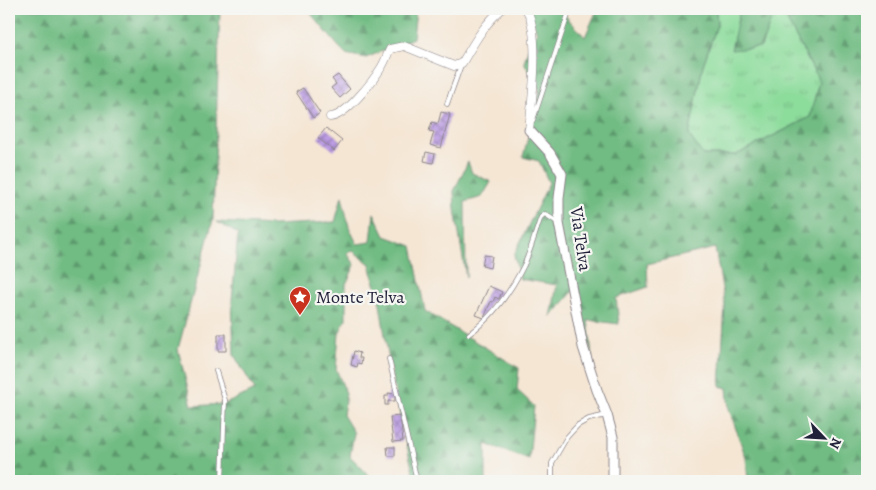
<svg xmlns="http://www.w3.org/2000/svg" width="876" height="490" viewBox="0 0 876 490" font-family="Alegreya,serif">
<style>
.grass{fill:url(#grass-tufts);stroke:#577f6b}
.forest{fill:url(#forest-firs);stroke:#4a6f5f}
.building{fill:url(#building-cross-hatch)}
.lines{fill:none;stroke-linecap:round;stroke-linejoin:round}
.service-casing{stroke:#8c8488;stroke-width:5.5}
.minor-casing{stroke:#8c8488;stroke-width:9}
.tertiary-casing{stroke:#8c8488;stroke-width:11}
.service{stroke:#fff;stroke-width:4}
.minor{stroke:#fff;stroke-width:8}
.tertiary{stroke:#fff;stroke-width:9}
.labels{text-anchor:middle;dominant-baseline:central;stroke-width:4.5;stroke-linejoin:round;paint-order:stroke}
.street-label{font-size:18px;fill:#22223b;stroke:#f6f6f2}
.poi-label{font-size:18px;fill:#22223b;stroke:#f6f6f2;text-anchor:start}
</style>
<defs>
<pattern id="grass-tufts" width="24" height="20" patternUnits="userSpaceOnUse" patternTransform="scale(1.25)"><rect width="24" height="20" fill="#8cdc9b"/><path d="M3 7l-1-3M5 7V3M7 7l1-3M15 17l-1-3M17 17v-4M19 17l1-3" fill="none" stroke="#78bc86"/></pattern>
<pattern id="forest-firs" width="22" height="20" patternUnits="userSpaceOnUse" patternTransform="scale(1.25)"><rect width="22" height="20" fill="#71bc83"/><path d="M5 1l3.5 6h-7zM16 11l3.5 6h-7z" fill="#5c986c"/></pattern>
<pattern id="building-cross-hatch" width="8" height="8" patternUnits="userSpaceOnUse" patternTransform="scale(1.25)"><rect width="8" height="8" fill="#bc9ce3"/><path d="M0 0l8 8M0 8l8-8" fill="none" stroke="#987fb9"/></pattern>
</defs>
<rect width="100%" height="100%" fill="#f6f6f2"/>
<filter id="ink" filterUnits="userSpaceOnUse"><feTurbulence type="fractalNoise" baseFrequency=".02" numOctaves="2"/><feDisplacementMap in="SourceGraphic" scale="10" xChannelSelector="R" yChannelSelector="G"/><feConvolveMatrix kernelMatrix="1 2 1 2 8 2 1 2 1" color-interpolation-filters="sRGB"/></filter>
<filter id="wash" filterUnits="userSpaceOnUse"><feTurbulence type="fractalNoise" baseFrequency=".0096" numOctaves="4" result="noise"/><feDisplacementMap in="SourceGraphic" scale="20" xChannelSelector="R" yChannelSelector="G"/><feGaussianBlur stdDeviation="1.12" result="paint"/><feColorMatrix in="noise" values="0 0 0 0 0 0 0 0 0 0 0 0 0 0 0 0 0 1.4 0 .05"/><feComposite in="paint" operator="in"/></filter>
<g filter="url(#wash)">
<rect width="100%" height="100%" fill="#f5e6d4"/>
<path class="grass" d="M716,9H740L732,49L761,46L775,9H781L819,81L810,117L736,155H702L689,135L703,65L717,25Z"/>
<path class="forest" d="M9,9H220L213,220L178,349L192,406L225,404L255,390L234,355L232,300L238,234L217,222L273,225L335,222L342,196L349,227L357,244L371,242L374,213L385,236L412,246L425,311L519,368L517,390L534,406L529,460L486,444V481H415L392,379L379,298L370,264L353,251L347,253L355,265L346,284V319L339,333L336,369L346,393L343,415L354,433L350,456L374,481H9Z
M309,9H416L413,38L366,58L345,54L312,15Z
M528,9H559L585,37L597,10L599,9H632L636,10L637,9H716L717,25L703,65L689,135L703,155H736L810,117L819,81L781,9H867V481H748L746,458L729,409L727,388L720,386L725,305L715,248L647,264L648,287L616,298L619,324L588,320L592,356L576,288L551,317L557,285L520,279L514,255L549,183L539,161L523,157L540,90L524,62L530,43L537,32Z
M740,9H775L761,47L731,50Z
M468,162L472,173L491,182L482,197L465,202L466,277L455,209L454,191Z"/>
<g id="blocks">
<path class="building" d="M338,75L350,89L340,98L331,88L336,84L332,79Z
M303,88L320,113L313,118L296,92Z
M441,112L450,114L441,148L430,145L434,132L429,131L432,122L438,124Z
M326,128L342,141L334,151L318,138Z
M426,152L435,154L433,163L424,161Z
M484,255L492,256L490,268L482,266Z
M489,286L502,292L499,299L495,297L493,302L491,301L484,318L476,315Z
M218,334H226V351H218Z
M354,351L360,353L359,358H362L361,364L358,363L357,367L351,365Z
M388,393L395,394V401H388V405H385V396H388Z
M400,416L403,441L393,442L390,417Z
M387,447H395V456H388Z"/>
</g>
</g>
<g filter="url(#ink)">
<use href="#blocks" fill-opacity="0" stroke="#8c8488" stroke-width="1"/>
<g class="lines">
<g class="service-casing">
<path id="service" d="M447,104L461,65
M533,120L570,9
M469,334C492,317 511,291 524,265C531,250 535,233 541,217L545,214L557,222
M389,359L417,481
M216,371L225,400L222,481
M552,481V463L567,437L578,425L589,419L607,415"/>
</g>
<g class="minor-casing">
<path id="minor" d="M526,9C541,32 532,101 529,130
M330,117C345,117 373,81 381,68C385,62 387,55 390,49L404,46L454,66L462,63C474,43 484,24 502,9"/>
</g>
<g class="tertiary-casing">
<path id="tertiary" d="M529,130L550,153L562,174L559,198V223L583,347L597,390L607,415L613,437V481"/>
</g>
<use href="#service" class="service"/>
<use href="#minor" class="minor"/>
<use href="#tertiary" class="tertiary"/>
</g>
</g>
<defs>
<g id="sight-pin" transform="scale(1.125)"><path d="M0 17L-7.5 6A9.5 9.5 0 1 1 7.5 6Z" fill="#c8321e" stroke="#f6f6f2"/><path d="M0-6L1.8-2.2L6-1.7L2.9 1.2L3.7 5.4L0 3.3L-3.7 5.4L-2.9 1.2L-6-1.7L-1.8-2.2Z" fill="#fff"/></g>
</defs>
<g fill-rule="evenodd">
<use href="#sight-pin" x="300" y="297"/>
</g>
<g class="labels">
<g class="street-label">
<text transform="translate(581 239) rotate(82)">Via Telva</text>
</g>
<g class="poi-label">
<text x="316" y="297">Monte Telva</text>
</g>
</g>
<rect width="876" height="490" fill="none" stroke="#f6f6f2" stroke-width="30"/>
<g transform="translate(824 438) rotate(115)" stroke="#f6f6f2" stroke-width="4" paint-order="stroke">
<path d="M0-4L9 19L0 12L-9 19Z" fill="#22223b"/>
<text y="-8" font-size="14" font-weight="bold" text-anchor="middle" fill="#22223b">N</text>
</g>
</svg>
